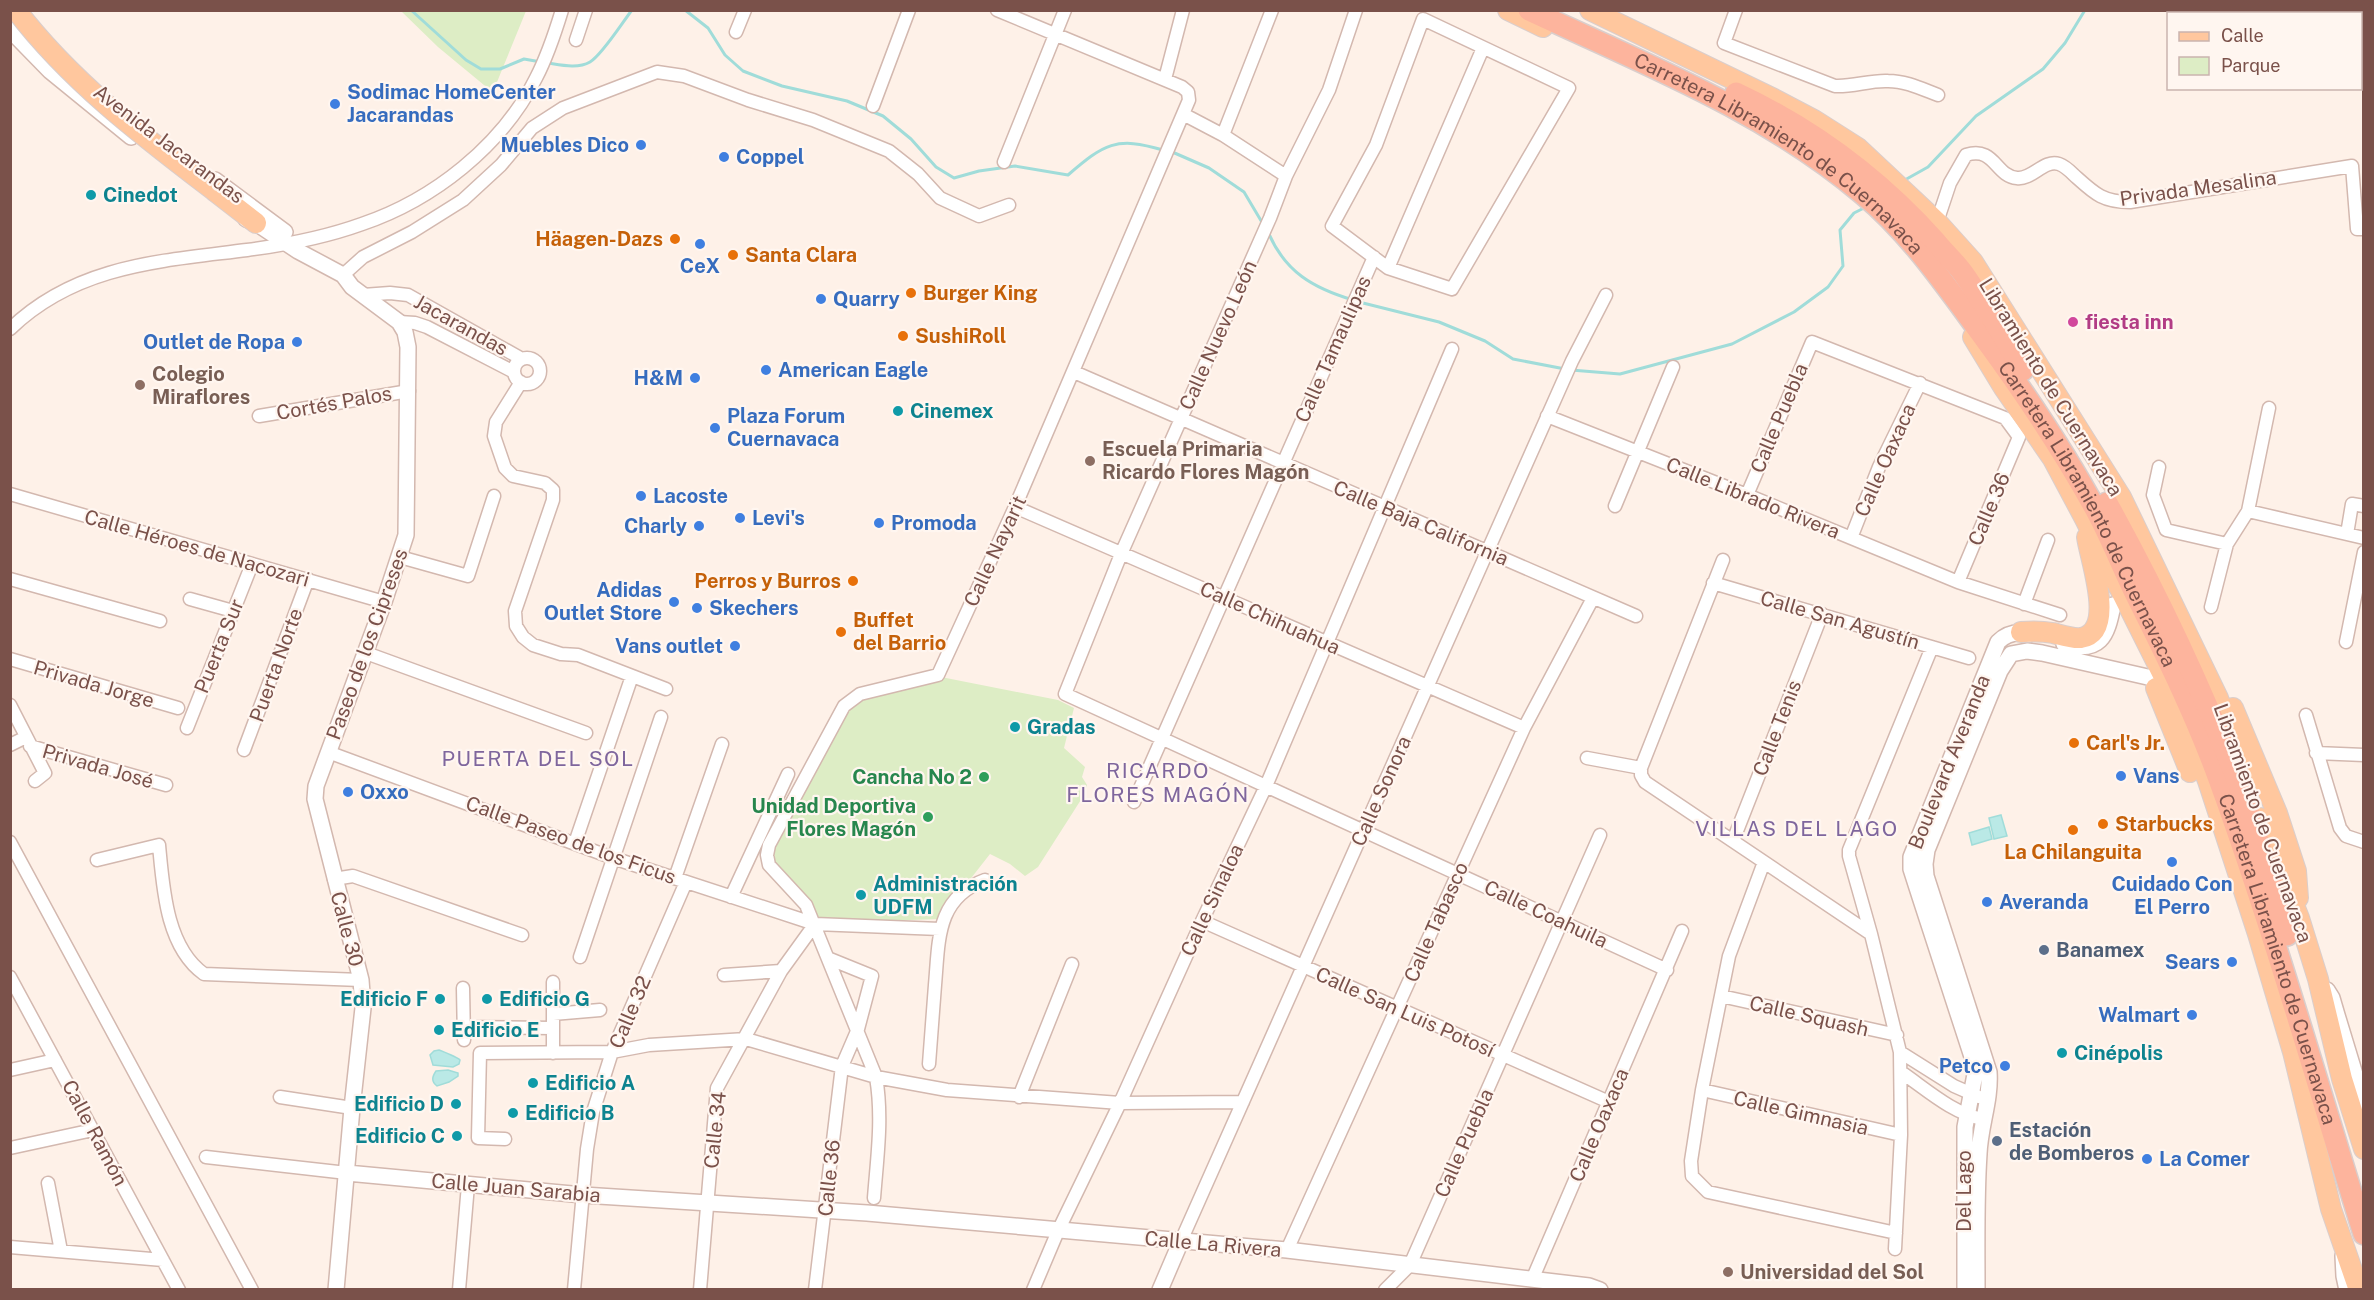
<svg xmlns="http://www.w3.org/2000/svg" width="2374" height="1300" viewBox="0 0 2374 1300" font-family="'Public Sans',sans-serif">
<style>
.green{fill:#ddedc5}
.water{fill:#bae9e6;stroke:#a0dcd9;stroke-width:1.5}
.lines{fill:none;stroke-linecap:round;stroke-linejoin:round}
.stream{stroke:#a0dcd9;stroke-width:3}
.minor-casing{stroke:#d3b8af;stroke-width:15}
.tertiary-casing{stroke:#d3b8af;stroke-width:18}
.primary-casing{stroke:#dacecc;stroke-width:22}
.trunk-casing{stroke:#dacecc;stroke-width:24}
.minor{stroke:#fff;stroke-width:12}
.tertiary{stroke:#fff;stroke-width:15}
.primary{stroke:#ffc79e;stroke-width:20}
.trunk{stroke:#fdb49d;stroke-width:21}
.primary-bridge-casing{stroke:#dacecc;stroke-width:22;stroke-linecap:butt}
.primary-bridge{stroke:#ffc79e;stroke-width:20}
.shop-dot{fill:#3f7fe0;stroke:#fff6f0;stroke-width:2}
.culture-dot{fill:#0f9aa8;stroke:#fff6f0;stroke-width:2}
.food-dot{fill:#e8710a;stroke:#fff6f0;stroke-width:2}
.hotel-dot{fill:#d1479c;stroke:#fff6f0;stroke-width:2}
.education-dot{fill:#8d6e63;stroke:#fff6f0;stroke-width:2}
.leisure-dot{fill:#2e9e5b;stroke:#fff6f0;stroke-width:2}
.service-dot{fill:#5c6f8a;stroke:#fff6f0;stroke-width:2}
.labels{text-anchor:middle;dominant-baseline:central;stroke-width:4.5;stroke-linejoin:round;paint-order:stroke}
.shop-label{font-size:20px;font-weight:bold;fill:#366cbe;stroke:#fff6f0;text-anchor:start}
.street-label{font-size:20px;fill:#7a514a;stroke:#fff6f0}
.culture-label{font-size:20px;font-weight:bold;fill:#0d838f;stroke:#fff6f0;text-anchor:start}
.food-label{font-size:20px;font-weight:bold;fill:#c56008;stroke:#fff6f0;text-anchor:start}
.hotel-label{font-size:20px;font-weight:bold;fill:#b23c85;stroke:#fff6f0;text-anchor:start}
.education-label{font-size:20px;font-weight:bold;fill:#785e54;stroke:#fff6f0;text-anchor:start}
.leisure-label{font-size:20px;font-weight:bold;fill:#27864d;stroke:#fff6f0;text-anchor:end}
.service-label{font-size:20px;font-weight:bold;fill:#4e5e75;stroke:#fff6f0;text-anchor:start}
.neighbourhood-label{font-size:21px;letter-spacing:1.5px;fill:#7f669d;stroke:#fff6f0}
</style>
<rect width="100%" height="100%" fill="#fef1e8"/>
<path class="green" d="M401,11H526L497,82L490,90L438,47Z
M941,677L1058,700L1074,708L1064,748L1085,767L1082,777L1087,785L1084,795L1038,867L1025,876L1010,864L990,854L939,919L822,923L810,902L772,864L771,855L776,834L847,707L859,698Z"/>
<path class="water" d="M2001,815L2007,836L1994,839L1989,818Z
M1989,827L1992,839L1972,845L1969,833Z
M439,1050C444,1052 457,1057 460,1060L459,1064L453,1067L433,1065L430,1055L434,1051Z
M448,1070L458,1073V1076L449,1082L437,1086C431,1081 432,1077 436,1071Z"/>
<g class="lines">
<path class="stream" d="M411,10L466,60L481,69H500L524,59L541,62
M685,10L708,28L725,55L743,71L782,86L847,101L883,116L911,139L936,167L954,178L979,171L1015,166L1068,175C1104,144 1116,136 1163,150
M548,63C561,65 578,69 590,62C602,55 622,23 632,10
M1170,151L1209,168L1244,192L1263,224
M1903,181L1928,167L1976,116L2043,69L2065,43L2085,10
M1268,232C1285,272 1313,288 1353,300
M1359,302L1439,322L1485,341L1513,359L1565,369
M1571,370L1620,374L1732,344L1794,312L1828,287L1843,266L1840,230L1854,213L1866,207"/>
<g class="minor-casing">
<path id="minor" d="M1356,10L1329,90L1286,176L1270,218L1121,554L1065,694L1667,970
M1736,10L1724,43L1835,86C1853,87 1870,80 1888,81C1906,81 1922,89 1938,95
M2336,10L2339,14
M1423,19L1569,88L1452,289L1388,268L1332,226L1376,145Z
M736,32L745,10
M576,40L586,10
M1165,79L1183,10
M873,106L909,10
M1183,114L1223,135L1286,176
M1223,135L1272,10
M1004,162L1065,10
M1937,222L1950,183L1966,155C1995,146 1995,176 2017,178C2032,180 2044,159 2059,164C2065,166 2070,171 2074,175C2094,193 2102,202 2130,202L2352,166L2357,229H2364
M1388,268L1483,48
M343,275L363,257L412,232L463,200L501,165L532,128L563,108L657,72L684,76L748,100L813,120L889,151L918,174L940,198L979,216L1009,205
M363,295L390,293L408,295L522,359
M399,322L415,323L427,327L514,372
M10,329C76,265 161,261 247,250C285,245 326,237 362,224C433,200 502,146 536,78C547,57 555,33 562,10
M514 371a13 13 0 1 1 26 0a13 13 0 1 1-26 0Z
M1074,372L1636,616
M521,382L496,422L494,436L505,468L513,476L545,483L553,490V500L515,611L516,626L523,637L533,645L561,654L578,655L666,689
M259,416L409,391
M1547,416L1747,495L1958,582L2060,615
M2159,467L2153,495L2166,530L2227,544
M10,494L384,602
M1747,495L1812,342L2005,418L2019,437L1958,582
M1615,506L1673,367
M1015,507L1524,728
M2248,511L2364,538
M2347,534L2352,504L2364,506
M1851,538L1879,467L1920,383
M400,557L468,576L494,496
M1723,560L1641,768V775L1645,782L1871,934
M10,579L160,621
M1713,583L1969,658
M190,599L233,611
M2024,604L2048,540
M2211,607L2227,544L2248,511L2269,408
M2346,642L2364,552
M366,653L586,733
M10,659L178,708
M10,705L45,773L35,781
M2306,715L2340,828L2346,836L2364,842
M187,728L252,564
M10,745L26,737
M30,746L166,785
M244,750L308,579
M328,752L613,858L815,924L940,929
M2316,753L2364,755
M1587,758L1641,768
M1134,802L1374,257
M1733,841L1822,614
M10,842L252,1290
M575,843L632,676
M97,860L159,845C163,887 166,947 204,974L361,980
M1764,862L1729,956L1702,1090L1691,1161L1692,1176L1708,1192L1896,1233
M675,878L722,744
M334,879L353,876L522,935
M731,897L788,774
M1202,921L1609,1102
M580,957L661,717
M724,975L781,971
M10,977L179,1290
M553,982V1053
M463,988L464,1040
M1721,996L1897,1035
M553,1014L600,1010
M464,1027L553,1028
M1900,1052L1954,1086L1979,1097
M929,1064C931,1038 933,1011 935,985C939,940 936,898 985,880
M10,1070L55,1060
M1901,1072C1926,1089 1953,1114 1983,1119
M1702,1090L1901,1135
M280,1097L352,1108
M1019,1097L1072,964
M505,1139L478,1138L480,1053L612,1052L649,1045L746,1039L876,1077L947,1090L1120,1103L1243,1102
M10,1148L93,1130
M206,1157L347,1173
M48,1183L61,1251
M874,1198C877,1158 883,1118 876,1077L806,905L769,865L767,855L769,845L844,706L860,694L938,675L1015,507L1189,100L1188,92L1182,87L997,10
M1181,1241L1572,361L1606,295
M10,1247L163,1260
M1895,1249L1901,1135L1900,1052L1871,934L1849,856V850L1932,647
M1287,1250L1524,728L1593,598
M1532,1280L1682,931
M459,1290L468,1185
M574,1290L587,1149L593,1112L612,1052L686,882
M700,1290L717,1088L781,971L815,924
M815,1290L842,1066L858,1029L872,976L830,959
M1033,1290L1058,1231L1120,1103L1202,921L1266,786L1452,349
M1385,1290L1410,1265L1600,835"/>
</g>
<g class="tertiary-casing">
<path id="tertiary" d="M10,30L50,71L131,137
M215,180L285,232
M246,219L256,223L298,251L343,275L352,287L399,322L405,332L408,347L406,535L384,602L316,786L315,799L361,980L363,1008L352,1108L336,1290
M2064,644C2100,654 2107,637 2113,605
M2327,990L2332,998L2337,1015L2364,1104
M347,1173L583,1195L867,1213L1287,1250L1589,1286L1600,1290
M2343,1256L2344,1276L2347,1290
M1160,1290L1181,1241
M1965,1290V1127L1976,1069L1920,897L1911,869V857L1998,642C2007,633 2017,631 2029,634
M1977,1290C1977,1245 1976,1199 1979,1154C1980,1126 1991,1100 1989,1072L1926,876L1925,864L1927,850L2000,671L2011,654L2027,651L2042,653L2152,678"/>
</g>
<g class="primary-casing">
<path id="primary" d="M1508,10L1543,27
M1590,10L1774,99L1814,120L1858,148L1937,222L1973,262L2121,497L2218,698L2239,759
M216,192L256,223
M1973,337L2004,388L2053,459L2085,519L2180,709L2208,781L2258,934L2293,1052L2331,1209L2359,1290
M2021,632C2032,631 2042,631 2053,633C2061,635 2073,639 2081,638C2117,632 2090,560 2087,537
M2156,688L2190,772
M2233,708L2277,813L2296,871L2298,898
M2260,818L2299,918L2318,979L2342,1079L2364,1149"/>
</g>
<g class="trunk-casing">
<g id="trunk">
<path id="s1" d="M1529,10C1645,64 1765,111 1863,194C1911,234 1946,286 1983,336C2024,392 2064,451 2097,512C2112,540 2123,569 2137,597C2167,657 2197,718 2220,782C2274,931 2317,1083 2364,1234"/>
<path d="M1736,93C1813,129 1879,178 1936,242C1944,252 1955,262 1963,273C1985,304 2004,338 2023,370"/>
<path d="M2107,503C2155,590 2199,681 2235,775C2255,827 2271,882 2287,935"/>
</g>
</g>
<use href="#minor" class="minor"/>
<use href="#tertiary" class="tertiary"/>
<use href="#primary" class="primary"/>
<use href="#trunk" class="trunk"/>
<g class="primary-bridge-casing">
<path id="primary-bridge" d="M16,10C72,83 144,137 216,192"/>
</g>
<use href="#primary-bridge" class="primary-bridge"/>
</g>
<g class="shop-dot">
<circle cx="335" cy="104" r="6"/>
<circle cx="641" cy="145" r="6"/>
<circle cx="724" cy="157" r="6"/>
<circle cx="700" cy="244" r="6"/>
<circle cx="821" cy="299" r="6"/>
<circle cx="297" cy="342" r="6"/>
<circle cx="766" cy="370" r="6"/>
<circle cx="695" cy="378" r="6"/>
<circle cx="715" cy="428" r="6"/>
<circle cx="641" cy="496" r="6"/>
<circle cx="740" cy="518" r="6"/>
<circle cx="879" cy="523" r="6"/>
<circle cx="699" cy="526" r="6"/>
<circle cx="674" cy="602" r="6"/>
<circle cx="697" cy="608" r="6"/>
<circle cx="735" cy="646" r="6"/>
<circle cx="2121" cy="776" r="6"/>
<circle cx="348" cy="792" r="6"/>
<circle cx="2172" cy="862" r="6"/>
<circle cx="1987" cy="902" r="6"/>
<circle cx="2232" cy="962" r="6"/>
<circle cx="2192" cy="1015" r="6"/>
<circle cx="2005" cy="1066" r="6"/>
<circle cx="2147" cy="1159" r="6"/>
</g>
<g class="culture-dot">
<circle cx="91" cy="195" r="6"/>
<circle cx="898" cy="411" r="6"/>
<circle cx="1015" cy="727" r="6"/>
<circle cx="861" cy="895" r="6"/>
<circle cx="440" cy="999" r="6"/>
<circle cx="487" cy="999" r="6"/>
<circle cx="439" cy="1030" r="6"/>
<circle cx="2062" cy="1053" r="6"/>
<circle cx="533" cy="1083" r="6"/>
<circle cx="456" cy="1104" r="6"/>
<circle cx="513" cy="1113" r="6"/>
<circle cx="457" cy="1136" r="6"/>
</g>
<g class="food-dot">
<circle cx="675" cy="239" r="6"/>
<circle cx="733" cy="255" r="6"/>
<circle cx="911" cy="293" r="6"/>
<circle cx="903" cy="336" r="6"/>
<circle cx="853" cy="581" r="6"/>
<circle cx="841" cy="632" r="6"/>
<circle cx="2074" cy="743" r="6"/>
<circle cx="2103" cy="824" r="6"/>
<circle cx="2073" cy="830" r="6"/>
</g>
<circle class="hotel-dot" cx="2073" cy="322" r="6"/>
<g class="education-dot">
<circle cx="140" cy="385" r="6"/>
<circle cx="1090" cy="461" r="6"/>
<circle cx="1728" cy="1272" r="6"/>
</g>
<g class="leisure-dot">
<circle cx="984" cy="777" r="6"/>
<circle cx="928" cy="817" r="6"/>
</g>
<g class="service-dot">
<circle cx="2044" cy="950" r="6"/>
<circle cx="1997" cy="1141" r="6"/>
</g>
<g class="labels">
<g class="shop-label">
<text x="347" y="92">Sodimac HomeCenter<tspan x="347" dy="23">Jacarandas</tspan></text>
<text x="629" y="145" text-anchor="end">Muebles Dico</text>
<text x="736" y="157">Coppel</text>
<text x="700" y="266" text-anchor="middle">CeX</text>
<text x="833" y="299">Quarry</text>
<text x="285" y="342" text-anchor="end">Outlet de Ropa</text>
<text x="778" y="370">American Eagle</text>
<text x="683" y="378" text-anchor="end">H&amp;M</text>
<text x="727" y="416">Plaza Forum<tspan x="727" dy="23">Cuernavaca</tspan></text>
<text x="653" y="496">Lacoste</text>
<text x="752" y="518">Levi's</text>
<text x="891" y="523">Promoda</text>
<text x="687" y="526" text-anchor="end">Charly</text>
<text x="662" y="590" text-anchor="end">Adidas<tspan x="662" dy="23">Outlet Store</tspan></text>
<text x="709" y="608">Skechers</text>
<text x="723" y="646" text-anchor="end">Vans outlet</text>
<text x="2133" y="776">Vans</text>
<text x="360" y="792">Oxxo</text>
<text x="2172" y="884" text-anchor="middle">Cuidado Con<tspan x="2172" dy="23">El Perro</tspan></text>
<text x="1999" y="902">Averanda</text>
<text x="2220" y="962" text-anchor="end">Sears</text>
<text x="2180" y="1015" text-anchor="end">Walmart</text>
<text x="1993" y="1066" text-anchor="end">Petco</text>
<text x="2159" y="1159">La Comer</text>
</g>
<g class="street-label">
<text transform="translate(169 144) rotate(37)">Avenida Jacarandas</text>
<text stroke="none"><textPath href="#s1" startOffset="290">Carretera Libramiento de Cuernavaca</textPath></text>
<text transform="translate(2198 188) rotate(-8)">Privada Mesalina</text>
<text transform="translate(461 325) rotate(29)">Jacarandas</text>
<text transform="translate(1218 335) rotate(-66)">Calle Nuevo León</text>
<text transform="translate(1333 349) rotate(-66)">Calle Tamaulipas</text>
<text transform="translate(2051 387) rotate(58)">Libramiento de Cuernavaca</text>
<text transform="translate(334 403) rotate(-10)">Cortés Palos</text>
<text transform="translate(1779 418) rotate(-67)">Calle Puebla</text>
<text transform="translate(1885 460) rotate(-66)">Calle Oaxaca</text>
<text transform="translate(1753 498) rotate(22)">Calle Librado Rivera</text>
<text transform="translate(1989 509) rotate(-67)">Calle 36</text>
<text stroke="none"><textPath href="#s1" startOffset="776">Carretera Libramiento de Cuernavaca</textPath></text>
<text transform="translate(1421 523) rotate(23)">Calle Baja California</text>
<text transform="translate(197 548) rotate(16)">Calle Héroes de Nacozari</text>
<text transform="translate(995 551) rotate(-65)">Calle Nayarit</text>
<text transform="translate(1270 618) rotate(24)">Calle Chihuahua</text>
<text transform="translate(1840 620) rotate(16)">Calle San Agustín</text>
<text transform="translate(367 644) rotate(-70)">Paseo de los Cipreses</text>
<text transform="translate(219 646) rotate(-68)">Puerta Sur</text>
<text transform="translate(276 665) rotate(-70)">Puerta Norte</text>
<text transform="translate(94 684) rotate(16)">Privada Jorge</text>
<text transform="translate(1777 728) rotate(-69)">Calle Tenis</text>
<text transform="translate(1949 762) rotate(-68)">Boulevard Averanda</text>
<text transform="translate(98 766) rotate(16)">Privada José</text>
<text transform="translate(1381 791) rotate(-66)">Calle Sonora</text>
<text transform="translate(2263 823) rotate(70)">Libramiento de Cuernavaca</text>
<text transform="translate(571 840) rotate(20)">Calle Paseo de los Ficus</text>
<text transform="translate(1212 900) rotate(-65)">Calle Sinaloa</text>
<text transform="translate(1546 914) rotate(25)">Calle Coahuila</text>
<text transform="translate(1436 922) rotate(-66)">Calle Tabasco</text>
<text transform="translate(347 929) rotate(75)">Calle 30</text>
<text stroke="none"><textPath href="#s1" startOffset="1262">Carretera Libramiento de Cuernavaca</textPath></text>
<text transform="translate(630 1012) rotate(-67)">Calle 32</text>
<text transform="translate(1405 1012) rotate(24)">Calle San Luis Potosí</text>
<text transform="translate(1809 1016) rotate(13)">Calle Squash</text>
<text transform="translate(1801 1113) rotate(13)">Calle Gimnasia</text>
<text transform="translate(1599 1125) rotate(-67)">Calle Oaxaca</text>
<text transform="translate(715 1130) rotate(-84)">Calle 34</text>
<text transform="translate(95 1133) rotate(62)">Calle Ramón</text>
<text transform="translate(1464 1143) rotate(-66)">Calle Puebla</text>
<text transform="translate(829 1178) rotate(-84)">Calle 36</text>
<text transform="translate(516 1188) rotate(5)">Calle Juan Sarabia</text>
<text transform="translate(1964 1191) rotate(-90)">Del Lago</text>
<text transform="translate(1213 1244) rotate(5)">Calle La Rivera</text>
</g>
<g class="culture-label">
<text x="103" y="195">Cinedot</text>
<text x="910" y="411">Cinemex</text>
<text x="1027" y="727">Gradas</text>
<text x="873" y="884">Administración<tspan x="873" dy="23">UDFM</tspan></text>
<text x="428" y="999" text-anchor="end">Edificio F</text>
<text x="499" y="999">Edificio G</text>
<text x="451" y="1030">Edificio E</text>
<text x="2074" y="1053">Cinépolis</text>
<text x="545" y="1083">Edificio A</text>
<text x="444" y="1104" text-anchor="end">Edificio D</text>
<text x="525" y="1113">Edificio B</text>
<text x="445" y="1136" text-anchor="end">Edificio C</text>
</g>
<g class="food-label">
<text x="663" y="239" text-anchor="end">Häagen-Dazs</text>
<text x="745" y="255">Santa Clara</text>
<text x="923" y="293">Burger King</text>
<text x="915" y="336">SushiRoll</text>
<text x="841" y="581" text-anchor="end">Perros y Burros</text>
<text x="853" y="620">Buffet<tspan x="853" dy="23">del Barrio</tspan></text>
<text x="2086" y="743">Carl's Jr.</text>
<text x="2115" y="824">Starbucks</text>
<text x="2073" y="852" text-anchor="middle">La Chilanguita</text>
</g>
<g class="hotel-label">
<text x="2085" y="322">fiesta inn</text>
</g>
<g class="education-label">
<text x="152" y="374">Colegio<tspan x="152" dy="23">Miraflores</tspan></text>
<text x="1102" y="449">Escuela Primaria<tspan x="1102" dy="23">Ricardo Flores Magón</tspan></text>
<text x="1740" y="1272">Universidad del Sol</text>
</g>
<g class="leisure-label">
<text x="972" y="777">Cancha No 2</text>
<text x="916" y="806">Unidad Deportiva<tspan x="916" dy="23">Flores Magón</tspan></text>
</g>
<g class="service-label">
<text x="2056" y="950">Banamex</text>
<text x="2009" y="1130">Estación<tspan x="2009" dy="23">de Bomberos</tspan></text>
</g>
<g class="neighbourhood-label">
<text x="538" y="758">PUERTA DEL SOL</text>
<text x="1158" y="770">RICARDO<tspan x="1158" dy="24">FLORES MAGÓN</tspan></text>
<text x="1797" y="828">VILLAS DEL LAGO</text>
</g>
</g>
<rect width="2374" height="1300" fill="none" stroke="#7a514a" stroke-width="24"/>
<rect x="2167" y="12" width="195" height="78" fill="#fff6f0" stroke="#cab4ae" stroke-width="1.5"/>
<rect x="2179" y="32" width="30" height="9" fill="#ffc79e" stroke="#cab4ae" stroke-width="1.5"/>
<text x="2221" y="42" font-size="18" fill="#7a514a">Calle</text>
<rect x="2179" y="57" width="30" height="18" fill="#ddedc5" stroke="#cab4ae" stroke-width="1.5"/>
<text x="2221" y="72" font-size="18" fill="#7a514a">Parque</text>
</svg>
